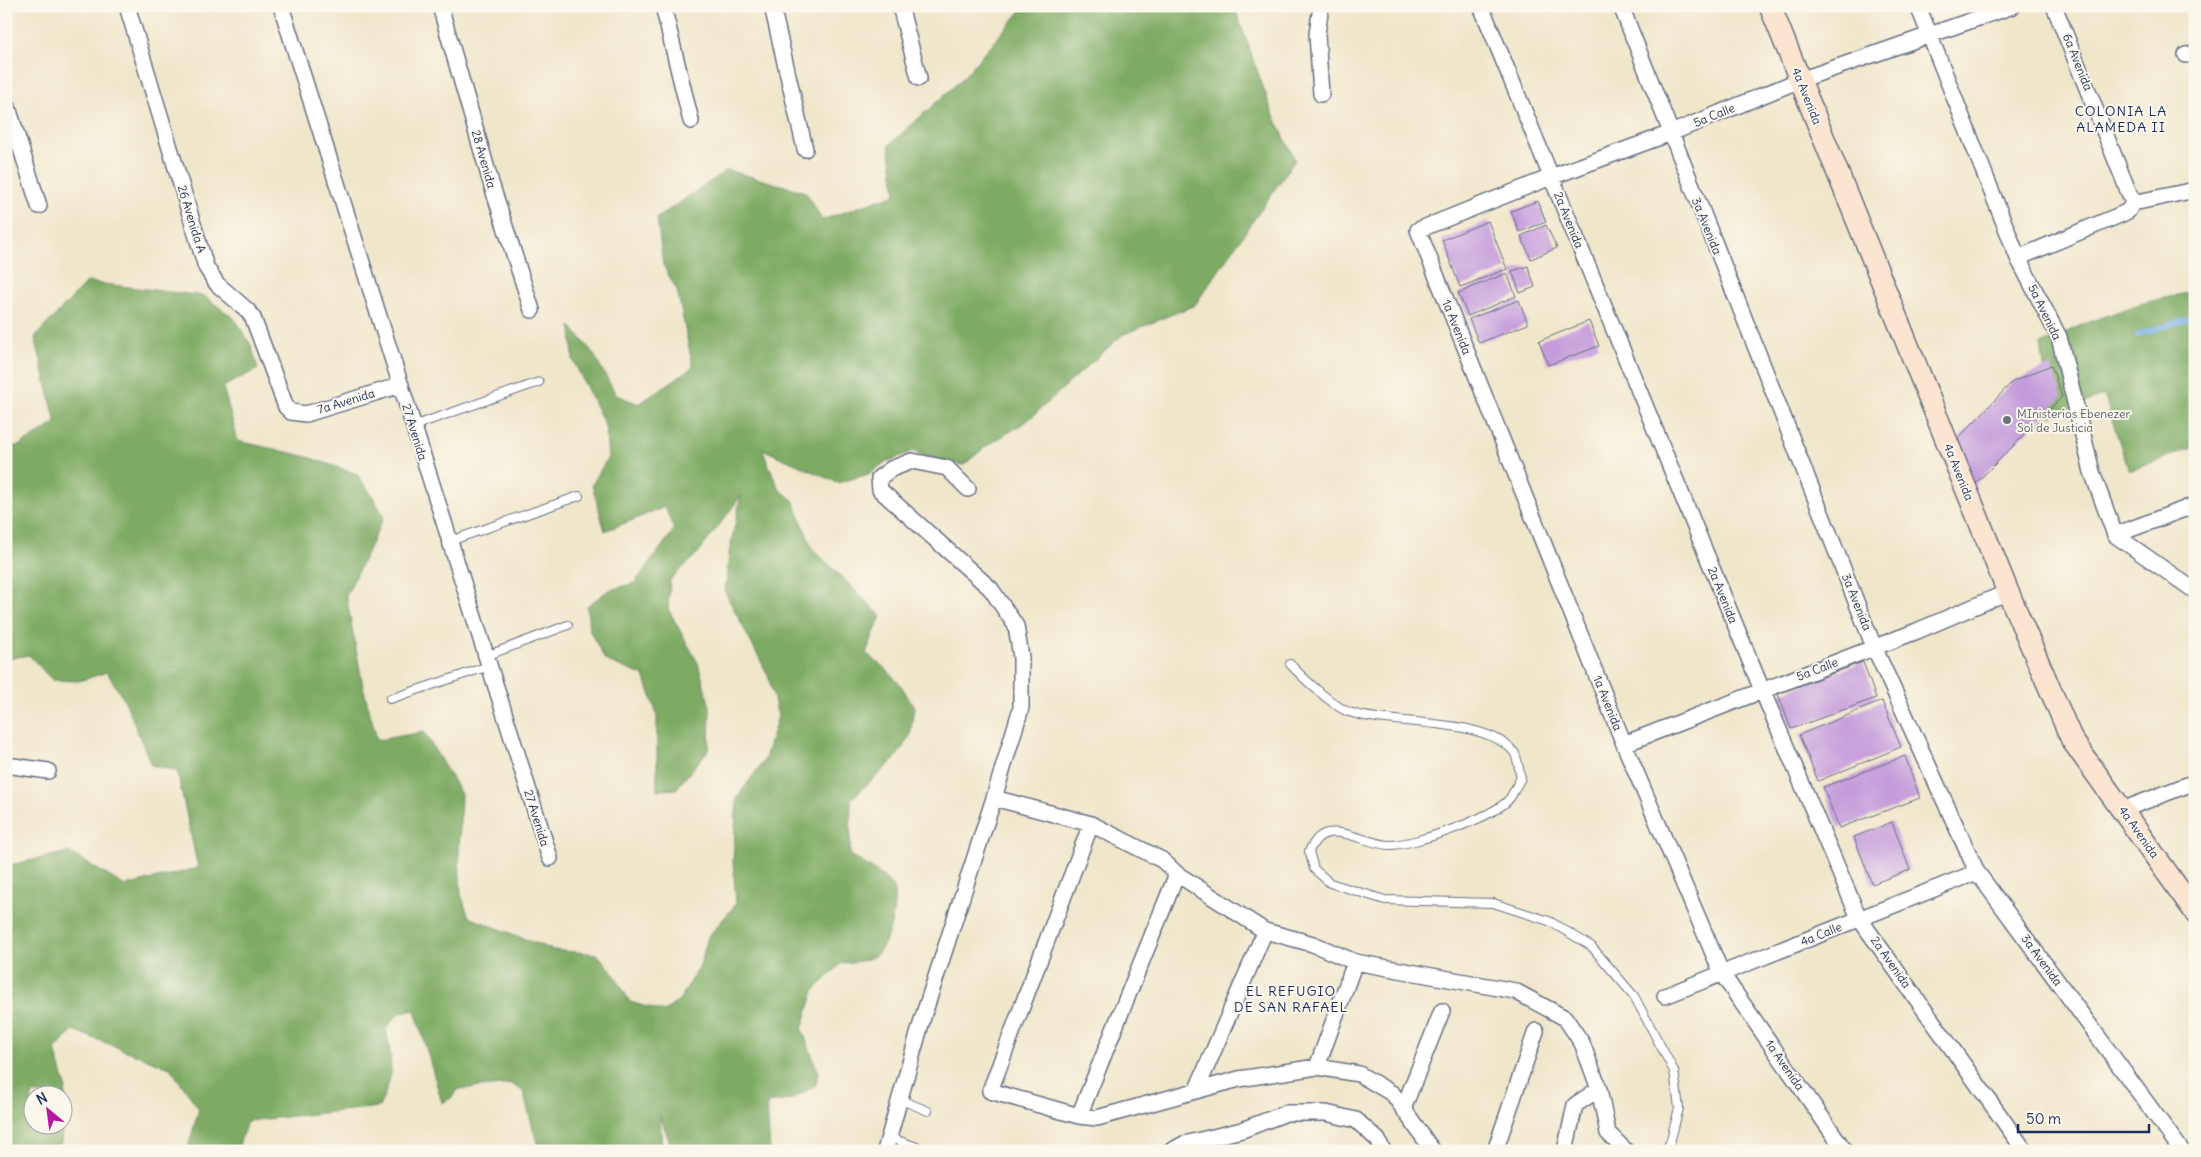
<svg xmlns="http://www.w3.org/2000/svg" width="2201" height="1157" viewBox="0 0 2201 1157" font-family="Delius,sans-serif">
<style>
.forest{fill:#7eab64;stroke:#4c6d61;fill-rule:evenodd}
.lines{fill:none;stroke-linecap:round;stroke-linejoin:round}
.stream{stroke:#7bb0e9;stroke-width:5}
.building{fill:#c49bdb}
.lane-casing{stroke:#666f84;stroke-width:10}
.street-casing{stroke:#666f84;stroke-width:18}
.secondary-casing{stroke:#666f84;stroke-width:24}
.lane{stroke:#fff;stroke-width:8}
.street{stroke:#fff;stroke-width:15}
.secondary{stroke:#fce5d0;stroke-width:21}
.worship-dot{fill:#6b7280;stroke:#fbf7ec;stroke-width:2}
.labels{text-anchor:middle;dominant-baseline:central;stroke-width:4;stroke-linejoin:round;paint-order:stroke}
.street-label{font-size:12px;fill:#1b2f5e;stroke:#fbf7ec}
.worship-label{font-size:12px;fill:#5b616d;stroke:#fbf7ec;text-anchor:start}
.neighbourhood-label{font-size:14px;letter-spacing:1px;fill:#1b2f5e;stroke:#fbf7ec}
</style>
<rect width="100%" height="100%" fill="#fbf7ec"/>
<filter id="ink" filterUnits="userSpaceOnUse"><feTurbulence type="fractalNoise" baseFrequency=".02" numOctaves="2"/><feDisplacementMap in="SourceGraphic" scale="10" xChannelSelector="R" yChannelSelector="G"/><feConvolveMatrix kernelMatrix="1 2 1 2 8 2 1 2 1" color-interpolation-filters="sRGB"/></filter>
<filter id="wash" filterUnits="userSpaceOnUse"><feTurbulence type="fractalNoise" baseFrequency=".0096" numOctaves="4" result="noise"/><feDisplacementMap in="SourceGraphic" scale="20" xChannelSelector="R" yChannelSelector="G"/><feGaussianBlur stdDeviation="1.12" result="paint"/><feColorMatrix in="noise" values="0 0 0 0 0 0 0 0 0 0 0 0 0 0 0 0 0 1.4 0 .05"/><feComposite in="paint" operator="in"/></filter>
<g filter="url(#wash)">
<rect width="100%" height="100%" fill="#f0e6ca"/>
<path class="forest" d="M1025,6H1234L1271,109L1295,160L1195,305L1122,335L1027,421L985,447L964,465L934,460L913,451L884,463L869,474L838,483L762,449L779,489L793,500L812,548L881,616L866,653L887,670L902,687L914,707L910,736L895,759L851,799L850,855C861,862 884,875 891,884C900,898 889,942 878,953C868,962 855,962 842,963L814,991L802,1029L818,1072L816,1085L790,1100L767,1103L770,1151H673L660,1116L662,1151H539L523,1091L511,1084L459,1089L451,1098L442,1103L415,1010L399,1013L386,1028C392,1064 395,1074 379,1107L247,1121L237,1151H187L199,1109L170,1068L73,1030L55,1050L66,1087L61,1143L40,1151H6V866L69,852L125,886L198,868L177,771L151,765L126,703L107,672L79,681L52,680L29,655L6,659V446H18L56,423L35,337L87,282L204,296L234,318L251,345L258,369L223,387L238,441L308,457L357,474L373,497L384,517L346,596L363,686L377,740L424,732L461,794L459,855L461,895L469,917L553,950L597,954L612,971L630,1002L664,1012L680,999L700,966L708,937L736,904L733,861L737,798L765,759L778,716L768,675L725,592L729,553L741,496L699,552L670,580L668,609L698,663L710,707L709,749L676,789L657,790V714L644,676L605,660L589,629L587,606L609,590L635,583L674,530L665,507L605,531L592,485L608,457L605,425L573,360L571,326L593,353L616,395L639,404L693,367L677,290L663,265L657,218L727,170L806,192L822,220L896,194L889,145L959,82ZM32,1094H62V1124H32Z
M2195,291V447L2129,471L2104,395L2051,416L2041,344L2084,324L2139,304Z"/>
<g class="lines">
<path class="stream" d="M2136,335L2195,317"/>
</g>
<g id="blocks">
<path class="building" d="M1538,201L1546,222L1519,232L1511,211Z
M1488,221L1507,269L1460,287L1442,240Z
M1546,225L1557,248L1531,259L1521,236Z
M1528,266L1535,287L1520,293L1512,271Z
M1507,273L1516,296L1468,316L1458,293Z
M1519,300L1528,324L1479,343L1469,319Z
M1589,321L1599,346L1548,365L1539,341Z
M2051,365L2062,397L1974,485L1953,444L2012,382Z
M1863,662L1876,698L1791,729L1778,694Z
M1882,701L1901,747L1818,781L1799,735Z
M1905,756L1920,798L1839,828L1823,787Z
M1892,822L1910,870L1872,884L1854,837Z"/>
</g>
</g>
<g filter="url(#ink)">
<use href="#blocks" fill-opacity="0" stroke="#666f84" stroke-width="1"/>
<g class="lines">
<g class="lane-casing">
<path id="lane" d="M413,426L539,382
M450,541L579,496
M486,656L568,625
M1290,664C1301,676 1334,707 1349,712C1394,727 1483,716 1514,752C1518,758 1519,771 1521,778C1517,784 1514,792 1510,798C1496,817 1412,846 1389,845C1369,844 1348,830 1328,833C1318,835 1314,842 1309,851L1314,869L1330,883L1385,900L1493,903L1549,921L1591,946L1634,996L1674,1071L1679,1108L1670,1143L1665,1151
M390,699L489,666
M899,1099L928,1111
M888,1137L917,1147"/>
</g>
<g class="street-casing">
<path id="street" d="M127,6L206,267L217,284L247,310L253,318L286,407L291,412L306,414L401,385
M281,6L550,858
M440,6L491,183L532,310
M663,6L691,121
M772,6L805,149
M900,6L919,78
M1481,6L1762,690L1859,918L2025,1151
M1621,6L1874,647L1977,872L2182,1151
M1918,6L2018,258L2059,337L2092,472L2115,535L2195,591
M2054,6L2133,203
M2186,55L2195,54
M1321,94L1317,34L1321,6
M6,101L39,206
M2018,258L2122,214L2128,211L2133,203L2195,190
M968,489L947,468L912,461L891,469L879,478L880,490L991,589L1016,626L1021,657V708L994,798L1091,824L1162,860L1177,874L1265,931L1313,944L1355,962L1515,991L1565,1018L1582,1043L1599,1089L1608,1133L1626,1151
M2115,535L2195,505
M1624,744L1917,631L2008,592
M6,765L48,771
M2122,810L2195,782
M1091,824L990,1091L1079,1116L1097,1118L1239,1079L1317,1067L1355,962
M1665,996L1977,872
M1317,1067L1359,1074L1393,1094L1433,1151
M1197,1089L1265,931
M1403,1109L1442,1011
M1079,1116L1177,874
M885,1151L923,1017L994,798
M1171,1151L1184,1144L1242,1130L1286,1113H1326L1356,1120L1378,1140L1383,1151
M1495,1151L1536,1031
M1565,1151L1575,1105L1599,1089
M1845,1151L1722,974L1624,744L1418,230L1551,177L1671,133L1800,80L2013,6"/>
</g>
<g class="secondary-casing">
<path id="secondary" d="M1770,6L2008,592L2072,740L2195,912"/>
</g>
<use href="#lane" class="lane"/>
<use href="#street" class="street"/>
<use href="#secondary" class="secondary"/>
</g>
</g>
<circle class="worship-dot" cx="2007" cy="420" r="5"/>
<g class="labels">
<g class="street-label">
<text transform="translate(2078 62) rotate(68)">6a Avenida</text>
<text transform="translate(1807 96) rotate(68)">4a Avenida</text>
<text transform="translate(1714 115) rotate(-22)">5a Calle</text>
<text transform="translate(484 159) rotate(74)">28 Avenida</text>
<text transform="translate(192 219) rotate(73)">26 Avenida A</text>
<text transform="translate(1569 220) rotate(68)">2a Avenida</text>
<text transform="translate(1707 226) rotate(68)">3a Avenida</text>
<text transform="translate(2045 312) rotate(64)">5a Avenida</text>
<text transform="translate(1457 327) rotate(68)">1a Avenida</text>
<text transform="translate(346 401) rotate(-17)">7a Avenida</text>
<text transform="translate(415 432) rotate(73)">27 Avenida</text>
<text transform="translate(1959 472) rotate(68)">4a Avenida</text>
<text transform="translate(1723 595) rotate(68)">2a Avenida</text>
<text transform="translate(1857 602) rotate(68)">3a Avenida</text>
<text transform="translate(1817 669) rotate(-21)">5a Calle</text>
<text transform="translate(1608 703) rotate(68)">1a Avenida</text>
<text transform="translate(537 818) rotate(73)">27 Avenida</text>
<text transform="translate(2139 832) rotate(55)">4a Avenida</text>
<text transform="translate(1821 934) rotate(-22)">4a Calle</text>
<text transform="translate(2042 960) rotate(54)">3a Avenida</text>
<text transform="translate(1891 962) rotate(55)">2a Avenida</text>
<text transform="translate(1785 1065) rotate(55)">1a Avenida</text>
</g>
<g class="worship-label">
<text x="2017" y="413">MInisterios Ebenezer<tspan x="2017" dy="14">Sol de Justicia</tspan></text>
</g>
<g class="neighbourhood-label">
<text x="2121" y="111">COLONIA LA<tspan x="2121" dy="16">ALAMEDA II</tspan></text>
<text x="1291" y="991">EL REFUGIO<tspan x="1291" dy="16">DE SAN RAFAEL</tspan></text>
</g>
</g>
<rect width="2201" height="1157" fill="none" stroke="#fbf7ec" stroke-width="25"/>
<g transform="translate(48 1110) rotate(331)"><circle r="24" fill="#fbf7ec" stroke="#a1a7b3"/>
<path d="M0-4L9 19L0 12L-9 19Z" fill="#b5179e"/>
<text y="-8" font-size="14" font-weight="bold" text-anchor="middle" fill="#1b2f5e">N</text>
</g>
<path d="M2018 1124v8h131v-8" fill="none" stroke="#1b2f5e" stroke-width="2.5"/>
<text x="2026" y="1124" font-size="15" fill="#1b2f5e" stroke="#fbf7ec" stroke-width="4" paint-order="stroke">50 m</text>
</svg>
